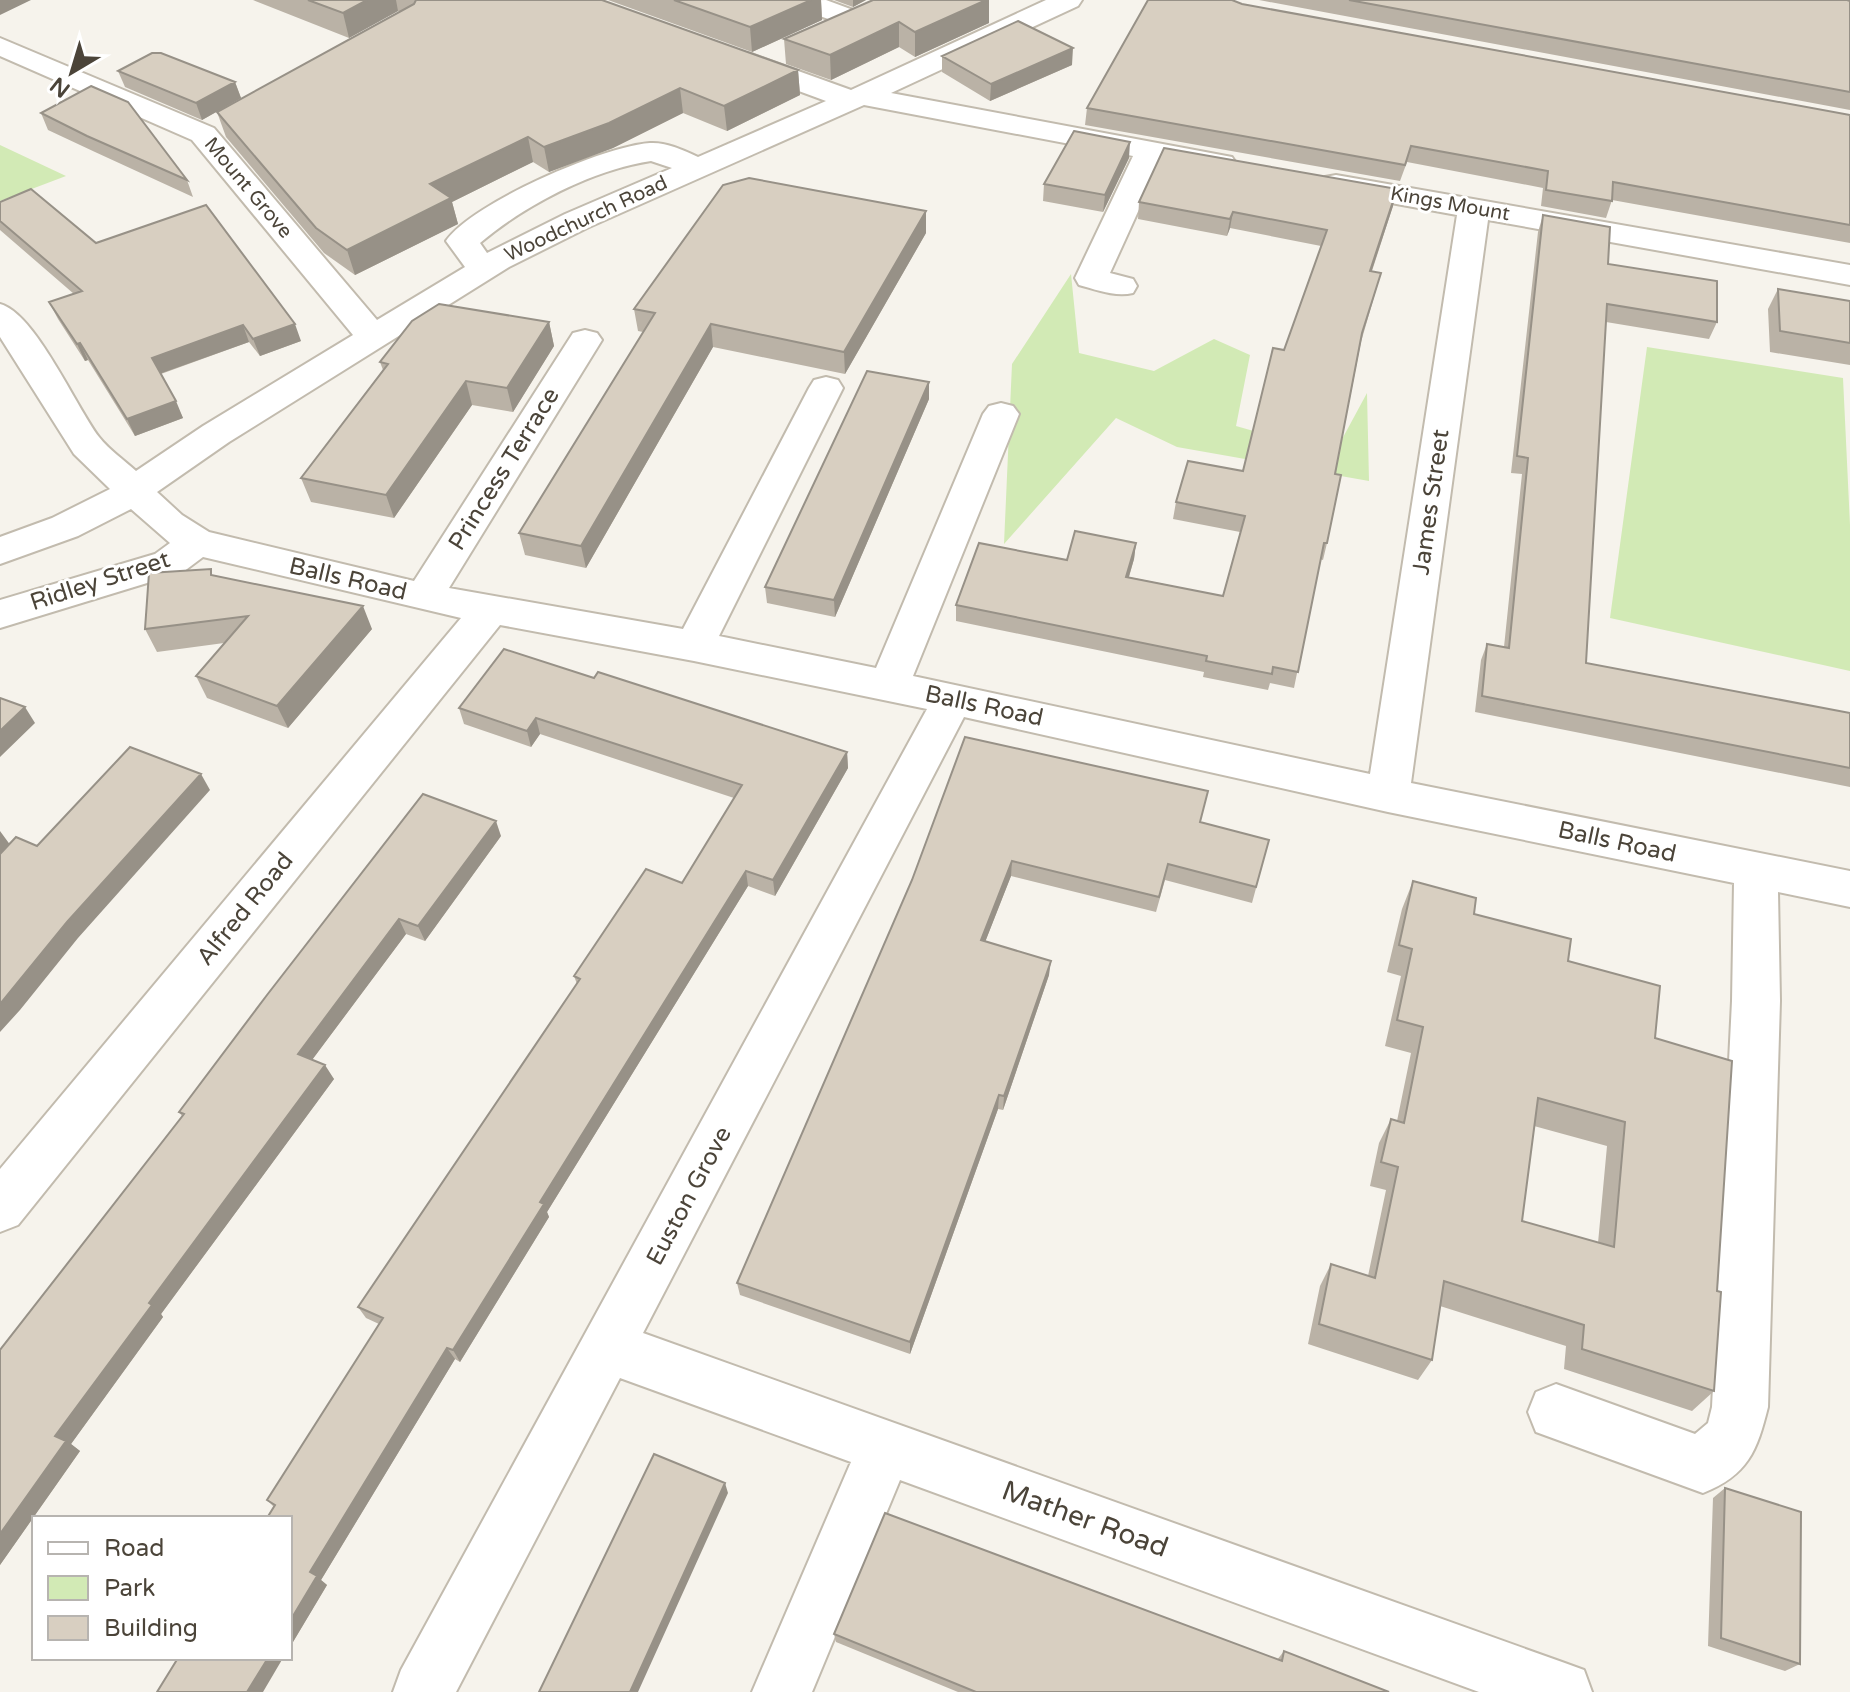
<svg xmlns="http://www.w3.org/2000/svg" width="1850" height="1692" viewBox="0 0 1850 1692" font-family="'Varela Round',sans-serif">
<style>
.green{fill:#d2eab5}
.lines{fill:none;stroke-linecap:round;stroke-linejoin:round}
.minor-casing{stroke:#c2bbae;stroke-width:4}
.minor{fill:#fff;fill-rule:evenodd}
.wall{fill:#bab2a6;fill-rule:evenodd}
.shaded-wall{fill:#979187}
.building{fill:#d8cfc1;stroke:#979187;stroke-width:2;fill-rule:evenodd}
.labels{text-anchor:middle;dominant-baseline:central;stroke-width:6;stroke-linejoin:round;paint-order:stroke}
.far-street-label{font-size:20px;fill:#4b4439;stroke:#fff}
.street-label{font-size:24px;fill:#4b4439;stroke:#fff}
.near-street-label{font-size:28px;fill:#4b4439;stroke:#fff}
</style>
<rect width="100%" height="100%" fill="#f6f3ec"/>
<path class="green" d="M0,145L66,176L0,201Z
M1071,274L1079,353L1154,371L1214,339L1250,355L1236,426L1334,454L1367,393L1369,481L1177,447L1116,418L1004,544L1012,364Z
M1647,347L1843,378L1850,525V671L1610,618Z"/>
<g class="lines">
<g class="minor-casing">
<path id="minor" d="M826,0L864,14L868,20L864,26L854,28L794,7L790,1Z
M1046,0H1082L1078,6L891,93L1232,157L1236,163L1232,169L1221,172L1161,161L1110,273L1133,279L1137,286L1133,293C1115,297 1097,290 1079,285L1075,278L1133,156L864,105L587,228L509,267L229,442L157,492L182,515L209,532L414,581L573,333L585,330L597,333L602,340L449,588L683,629L809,388L814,380L826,377L838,380L843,388L719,636L876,668L983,414L989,406L1001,403L1013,406L1019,414L913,676L1370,774L1457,215L1325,191L1321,184L1325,177L1336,175L1850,265V285L1488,220L1411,783L1850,871V907L1778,892L1780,1001L1768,1407C1757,1451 1748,1475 1703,1493L1536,1432L1528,1412L1536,1392L1556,1384L1695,1434L1708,1423L1712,1407L1732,1001L1734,883L1388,812L964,717L643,1333L1562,1662L1584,1670L1592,1692H1479L900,1480L812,1692H752L851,1462L620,1378L456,1692H393L401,1670L927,709L694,661L500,625L18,1225L0,1232V1169L461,618L203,557L183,572L0,628V600L155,554L170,543L131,509L78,536L0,564V537L52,518L110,489L74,454L0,337V304C35,313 76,407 99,437C109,450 124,460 136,471L203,426L353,335L192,140L0,56V38L214,128L377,320L465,267L446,241C472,203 604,146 650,143C666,142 683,150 698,157L826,101L731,66L727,60L731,54L741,52L751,54L851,90ZM651,161L672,168L565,214L487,253L480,243C525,205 592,170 651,161Z"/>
</g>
<use href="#minor" class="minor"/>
</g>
<path class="wall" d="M253,0H602L798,70L800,95L727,131L683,113L613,148L549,172L533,162L452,202L458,224L355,275L324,253L226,137L217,112L401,11H398L349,38Z
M608,0H821L822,20L752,52Z
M834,0H866L853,7Z
M873,0L989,23L915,57L899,47L831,80L786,64L784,39Z
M1259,0H1847L1850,1V110Z
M1242,4L1850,115V243L1612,200L1606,218L1541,206L1543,188L1407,162L1400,181L1085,125L1087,108Z
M942,56L1072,65L990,101L942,72Z
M118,71L235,82L241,98L202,120L125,87Z
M41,113L187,180L193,197L95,152L48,130Z
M1129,158L1103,212L1043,201L1044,184Z
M0,202L96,243L301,341L260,356L249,342L161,374L183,418L135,436L88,360L85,361L58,319L49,302L74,294L0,230Z
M1139,202L1393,206L1372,271L1381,273L1361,342L1335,474L1327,543L1323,560L1320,559L1294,688L1270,683L1268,690L1203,677L1204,672L956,621V605L1067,560L1136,543L1134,559L1129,577L1223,596L1240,532L1173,519L1176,502L1243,471L1321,246L1230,228L1227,236L1138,219Z
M1543,215L1608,264L1717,322L1709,339L1606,322L1586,663L1850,713V787L1475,712L1481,660L1487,644L1504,647L1522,474L1511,473L1538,232Z
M926,233L845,374L713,347L586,568L525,555L519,533L643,332L638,331L634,309Z
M1778,289L1850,301V365L1770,352L1768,309Z
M549,322L554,346L513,412L472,405L394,518L311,502L301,478L383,370L380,362Z
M929,382V399L835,617L767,603L765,587Z
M215,576L372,629L288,728L207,698L196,676L224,643L157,652L145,629Z
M594,678L847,752L848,768L775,896L748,886L547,1212L549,1217L460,1362L455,1359L321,1580L327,1585L290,1647L274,1507L267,1500L379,1324L366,1318L358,1307L577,984L574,976L682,883L734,798L540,734L531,747L464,724L459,708Z
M1201,822L1269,840L1252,903L1165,880L1156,912L1011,876L985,942L1049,975L1003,1110L998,1109L910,1354L740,1295L737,1283L912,880Z
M501,836L425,941L406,934L312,1060L334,1079L161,1314L163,1317L71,1444L80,1451L0,1565V1350L182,1116L179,1112L267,995Z
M1413,881L1474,914L1568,961L1655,1038L1717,1291L1714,1391L1692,1411L1564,1369L1566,1346L1440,1306L1432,1360L1418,1380L1308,1344L1320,1286L1331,1264L1368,1276L1386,1190L1370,1186L1379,1143L1391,1119L1397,1121L1411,1053L1385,1046L1401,976L1387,972L1402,909ZM1534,1126L1607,1146L1598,1243L1522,1221Z
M1725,1488L1800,1664L1785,1671L1708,1646L1713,1498Z
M834,1634L1277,1660L1284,1651L1389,1692H958L836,1642Z"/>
<path class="shaded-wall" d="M0,0H31L0,15Z
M367,0H396L398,11L349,38L343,13Z
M811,0H821L822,20L752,52L750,27Z
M853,0H866L853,7Z
M986,0H989V23L915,57V32Z
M899,22V47L831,80L830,55Z
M1073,48L1072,65L990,101L991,84Z
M798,70L800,95L727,131L724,106Z
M235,82L241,98L202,120L196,103Z
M680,88L683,113L613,148L549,172L544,147Z
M528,137L533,162L452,202L458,224L355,275L347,250L430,184Z
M1130,142L1129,158L1103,212L1105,195Z
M1397,189L1393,206L1366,288L1370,271Z
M926,211V233L845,374L844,352Z
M1233,212L1230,228L1227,236L1230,219Z
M549,322L554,346L513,412L507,388Z
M295,324L301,341L260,356L253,339Z
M711,324L713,347L586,568L581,546Z
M243,325L249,342L159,374L152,358Z
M80,343L88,360L85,361L77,344Z
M466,381L472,405L394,518L386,495Z
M929,382V399L835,617L834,600Z
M176,401L183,418L135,436L127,419Z
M1136,543L1134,559L1124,593L1126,577Z
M363,606L372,629L288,728L277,706Z
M25,707L35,723L0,757V731Z
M536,718L540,734L531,747L527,731Z
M847,752L848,768L775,896L773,880Z
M201,774L210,790L78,938L20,1010L0,1032V1004L67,922Z
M496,821L501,836L425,941L418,926Z
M0,831L11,846L0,872Z
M1012,861L1011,876L980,955L981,940Z
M746,871L748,886L547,1212L549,1217L460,1362L453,1350L540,1202Z
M399,919L406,934L306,1068L298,1054Z
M1051,961L1049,975L1003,1110L1004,1096Z
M325,1065L334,1079L161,1314L163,1317L71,1444L80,1451L0,1565V1534L55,1436L149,1303Z
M999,1095L998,1109L910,1354V1342Z
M447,1348L455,1359L321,1580L327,1585L290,1647V1621L310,1572Z
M725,1483L728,1493L638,1692H630Z
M268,1658H283L263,1692H247Z"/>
<path class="building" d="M308,0H367L343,13Z
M416,0H602L798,70L724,106L680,88L609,123L544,147L528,137L430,184L451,198L347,250L316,228L217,112L414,4Z
M674,0H811L750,27Z
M873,0H986L915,32L899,22L830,55L784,39Z
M1148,0H1232L1242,4L1850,115V225L1613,182L1612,201L1546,190L1548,171L1411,146L1405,165L1087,108Z
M1349,0H1847L1850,1V92Z
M1018,21L1073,48L991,84L942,56Z
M152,53H161L235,82L196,103L118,71Z
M91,86L128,102L187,180L87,136L41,113Z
M1074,131L1130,142L1105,195L1044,184Z
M1164,148L1397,189L1370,271L1381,273L1362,333L1335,474L1341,475L1327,543H1324L1298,672L1273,667L1272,674L1206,661L1207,656L956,605L979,543L1067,560L1075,531L1136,543L1126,577L1223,596L1245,516L1176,502L1188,461L1243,471L1273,348L1284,350L1327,230L1233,212L1230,219L1139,202Z
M749,178L926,211L844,352L711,324L581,546L519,533L655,313L634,309L723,185Z
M31,189L96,243L206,205L295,324L253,339L243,325L152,358L176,401L127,419L80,343L77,344L49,302L82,291L0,221V202Z
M1543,215L1610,227L1608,264L1717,281V322L1607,304L1586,663L1850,713V768L1482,696L1487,644L1509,648L1528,458L1517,456Z
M1778,289L1850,301V343L1780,331Z
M439,304L549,322L507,388L466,381L386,495L301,478L388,364L380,362L412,321Z
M867,371L929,382L834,600L765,587Z
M211,569V575L363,606L277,706L196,676L248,616L145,629L149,573Z
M504,649L594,678L598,672L847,752L773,880L746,871L540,1202L544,1204L453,1350L447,1348L310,1572L317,1576L290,1621V1518H267L275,1505L267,1500L383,1318L358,1307L580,979L574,976L646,869L682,883L742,785L536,718L527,731L459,708Z
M0,698L25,707L0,731Z
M965,737L1208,791L1200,822L1269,840L1256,887L1168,864L1159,897L1012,861L981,940L1051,961L1004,1096L999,1095L910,1342L737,1283L912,880Z
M130,747L201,774L67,922L0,1004V854L16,837L37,846Z
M423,794L496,821L418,926L399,919L298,1054L325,1065L149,1303L152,1305L55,1436L66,1441L0,1534V1350L184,1114L179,1112L267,995Z
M1413,881L1476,898L1474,914L1571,939L1568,961L1660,986L1655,1038L1732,1061L1717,1291L1721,1292L1714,1391L1582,1349L1584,1325L1444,1281L1432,1360L1319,1324L1331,1264L1375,1278L1398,1167L1381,1162L1391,1119L1404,1123L1423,1027L1397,1020L1412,949L1399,945ZM1538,1098L1625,1122L1614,1247L1522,1221Z
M654,1454L725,1483L630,1692H539Z
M1725,1488L1801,1512L1800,1664L1721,1638Z
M885,1513L1282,1661L1284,1651L1389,1692H976L834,1634Z
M178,1658H268L247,1692H157Z"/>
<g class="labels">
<g class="far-street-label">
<text transform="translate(248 188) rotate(50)">Mount Grove</text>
<text transform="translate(1450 204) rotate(10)">Kings Mount</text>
<text transform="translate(586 219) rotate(-25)">Woodchurch Road</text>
</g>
<g class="street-label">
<text transform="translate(504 469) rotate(-58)">Princess Terrace</text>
<text transform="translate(1431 502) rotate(-82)">James Street</text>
<text transform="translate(348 579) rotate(13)">Balls Road</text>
<text transform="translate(100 581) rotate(-18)">Ridley Street</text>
<text transform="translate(984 706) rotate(12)">Balls Road</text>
<text transform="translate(1617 842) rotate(12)">Balls Road</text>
<text transform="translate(245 909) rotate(-51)">Alfred Road</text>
<text transform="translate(689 1196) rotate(-62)">Euston Grove</text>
</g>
<g class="near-street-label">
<text transform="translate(1085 1519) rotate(20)">Mather Road</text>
</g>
</g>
<rect x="32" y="1516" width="260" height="144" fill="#ffffff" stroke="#b7b4b0" stroke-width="2"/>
<rect x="48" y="1542" width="40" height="12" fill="#ffffff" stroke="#b7b4b0" stroke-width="2"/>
<text x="104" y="1556" font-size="24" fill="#4b4439">Road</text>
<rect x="48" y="1576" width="40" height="24" fill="#d2eab5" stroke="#b7b4b0" stroke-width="2"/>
<text x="104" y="1596" font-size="24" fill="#4b4439">Park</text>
<rect x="48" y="1616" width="40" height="24" fill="#d8cfc1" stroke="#b7b4b0" stroke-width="2"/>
<text x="104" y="1636" font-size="24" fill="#4b4439">Building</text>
<g transform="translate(72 72) rotate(218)" stroke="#ffffff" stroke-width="6" paint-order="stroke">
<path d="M0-6L14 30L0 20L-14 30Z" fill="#4b4439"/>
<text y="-12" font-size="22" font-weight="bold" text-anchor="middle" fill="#4b4439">N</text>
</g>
</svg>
